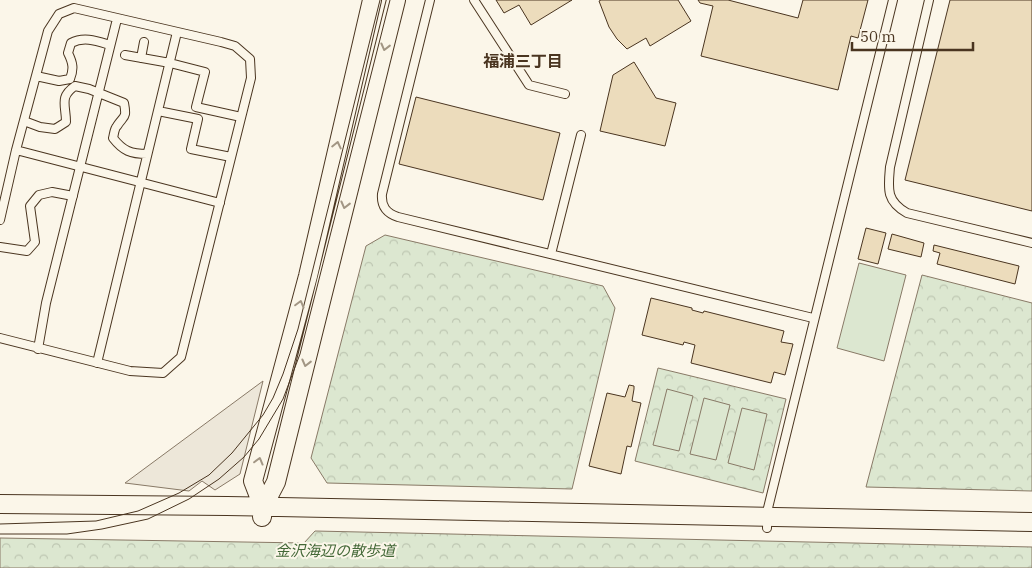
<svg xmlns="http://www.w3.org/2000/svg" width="1032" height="568" viewBox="0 0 1032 568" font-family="'IBM Plex Serif','Noto Sans JP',serif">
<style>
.park{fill:url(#park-crowns);stroke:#887966}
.pitch{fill:#dce7d0;stroke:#887966}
.parking{fill:#ede7d9;stroke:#887966}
.building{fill:#ecdcbc;stroke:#4a3520}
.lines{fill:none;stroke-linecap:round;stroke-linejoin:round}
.service-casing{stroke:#4a3520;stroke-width:10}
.tertiary-casing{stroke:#4a3520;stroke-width:20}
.service{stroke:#fbf6e9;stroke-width:8}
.tertiary{stroke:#fbf6e9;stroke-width:18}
.tram{stroke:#4a3520;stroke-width:1}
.oneway{stroke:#a29684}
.labels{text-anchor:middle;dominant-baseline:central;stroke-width:4;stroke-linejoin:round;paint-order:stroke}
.park-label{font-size:15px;font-style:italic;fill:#436837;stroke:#fbf6e9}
.neighbourhood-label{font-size:16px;font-weight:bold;fill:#4a3520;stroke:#fbf6e9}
</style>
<defs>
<pattern id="park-crowns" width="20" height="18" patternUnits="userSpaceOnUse" patternTransform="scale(1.25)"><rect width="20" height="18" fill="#dce7d0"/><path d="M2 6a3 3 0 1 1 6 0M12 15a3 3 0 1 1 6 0" fill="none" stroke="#bec7b2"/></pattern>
</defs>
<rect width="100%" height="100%" fill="#fbf6e9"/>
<path class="park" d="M385,235L603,286L615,308L572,489L327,483L311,458L366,246Z
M922,275L1032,303V491L866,487Z
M658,368L786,399L763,493L635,461Z
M315,531L1032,547V568H0V538L304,543Z"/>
<path class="pitch" d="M859,263L906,275L884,361L837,348Z
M667,389L693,396L679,451L653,445Z
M704,398L730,405L716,460L690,454Z
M742,408L767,414L754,470L728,463Z"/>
<path class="parking" d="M263,381L240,474L215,490L202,481L189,491L125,483Z"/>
<path class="building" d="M496,0H572L531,25L519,5L504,13Z
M601,0H678L691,21L650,46L646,38L627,49L617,39L609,27L599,1Z
M698,0H728L798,18L803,0H868L858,38L851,36L838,90L701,56L713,6L700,3Z
M950,0H1032V211L905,180Z
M634,62L656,98L676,103L665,146L600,131L613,75Z
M416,97L560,133L543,200L399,164Z
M866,228L886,233L878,264L858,259Z
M892,234L924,243L921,257L888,249Z
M934,245L1019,266L1015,284L937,264L940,253L933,251Z
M651,298L692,308V310L703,313L704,311L784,331L781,342L793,344L785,375L774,372L771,383L691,363L695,345L684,342L683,345L642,335Z
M629,385L634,386V389L632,401L641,403L631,447L627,446L621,474L589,466L607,393L625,397Z"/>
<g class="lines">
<g class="service-casing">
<path id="service" d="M430,0L382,194C381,206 386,213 398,217L813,318
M474,0L529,85L565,94
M929,0L890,167C888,189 886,201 907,213L1032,243
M125,55L170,63L205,72L196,107L241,117
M141,58L144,42
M36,76L59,81L70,79C74,69 73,63 68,53L71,43C84,36 97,41 110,45
M158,111L198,119L191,149L231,157
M24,121L40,127L55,129L66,122C66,105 59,97 75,86L89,89L124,103C127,119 124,115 117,126C114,129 114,135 113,138C123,151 131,154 147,154
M16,150L220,203
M0,220L16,150L48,31L59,14L74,8L221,42L235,46L250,59L251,78L181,357L163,373L130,371L0,338
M0,247L27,251L35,242L30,206L39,195L52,192L73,196
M551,254L581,135
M38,349L46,303L117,19
M97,363L177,32
M767,528L768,508L893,0"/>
</g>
<g class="tertiary-casing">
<path id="tertiary" d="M0,504L227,506L1032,522
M263,507L253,481L308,276L372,0
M262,517L263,507L276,482L396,0"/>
</g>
<use href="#service" class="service"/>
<use href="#tertiary" class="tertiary"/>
<path class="tram" d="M0,524L96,521L138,511L179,493L209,475L232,453L263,415L273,398L283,374L298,329L380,0
M0,534H67L102,529L148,519L189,499L219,479L244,457L259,439L283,399L300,354L390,0"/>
</g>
<defs><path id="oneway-chevron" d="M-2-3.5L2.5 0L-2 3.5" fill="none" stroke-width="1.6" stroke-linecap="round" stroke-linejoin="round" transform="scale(1.25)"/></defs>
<g class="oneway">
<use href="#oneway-chevron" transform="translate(385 47) rotate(104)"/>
<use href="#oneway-chevron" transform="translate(337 145) rotate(-77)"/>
<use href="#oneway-chevron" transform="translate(345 205) rotate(104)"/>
<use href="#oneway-chevron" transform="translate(300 304) rotate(-75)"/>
<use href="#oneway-chevron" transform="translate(306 363) rotate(104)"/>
<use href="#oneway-chevron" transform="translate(259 461) rotate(-75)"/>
</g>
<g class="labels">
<g class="park-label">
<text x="335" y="550">金沢海辺の散歩道</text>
</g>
<g class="neighbourhood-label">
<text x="523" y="61">福浦三丁目</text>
</g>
</g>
<path d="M852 42v8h121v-8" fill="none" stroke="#4a3520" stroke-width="2.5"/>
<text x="860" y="42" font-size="15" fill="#4a3520" stroke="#fbf6e9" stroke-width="4" paint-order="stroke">50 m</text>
</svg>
